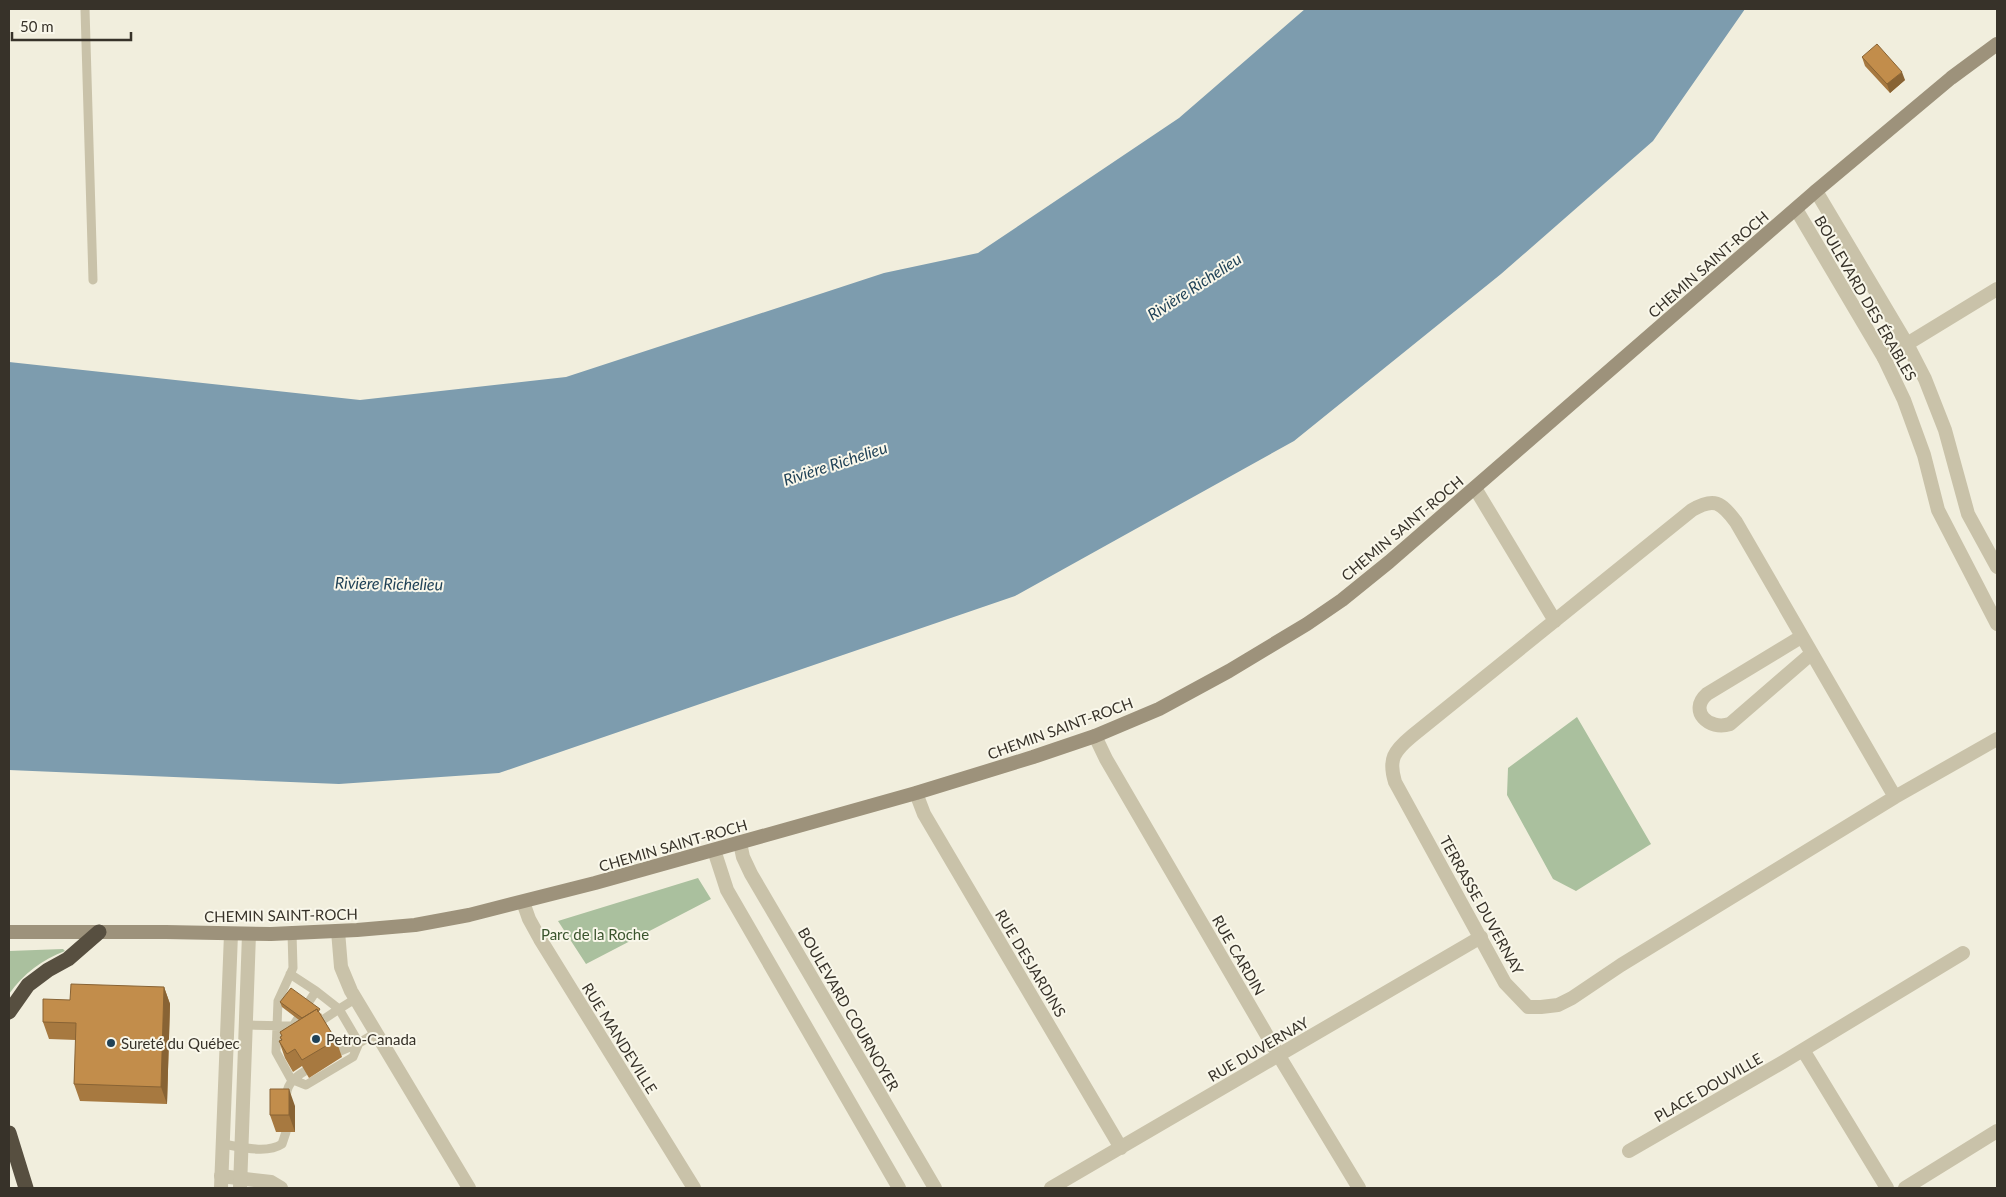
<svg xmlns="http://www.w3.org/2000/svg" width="2006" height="1197" viewBox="0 0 2006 1197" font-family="Lato,sans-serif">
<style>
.green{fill:#aac09e}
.water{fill:#7d9cae}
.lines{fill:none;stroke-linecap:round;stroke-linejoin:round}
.service{stroke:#c9c2a9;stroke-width:9}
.minor{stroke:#c9c2a9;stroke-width:14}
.tertiary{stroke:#c9c2a9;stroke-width:14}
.secondary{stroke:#9d927b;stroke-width:14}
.motorway{stroke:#574f40;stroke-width:15}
.wall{fill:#a77940}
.shaded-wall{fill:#886334}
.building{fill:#c28d4b;stroke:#886334}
.poi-dot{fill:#204257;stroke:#f9f7ea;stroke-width:2}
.labels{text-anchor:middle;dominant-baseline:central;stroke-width:4;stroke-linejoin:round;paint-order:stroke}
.street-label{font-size:15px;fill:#373229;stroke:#f9f7ea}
.park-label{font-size:15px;fill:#3a542d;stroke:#f9f7ea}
.poi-label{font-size:15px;fill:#373229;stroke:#f9f7ea;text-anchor:start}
.water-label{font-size:16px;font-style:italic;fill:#204257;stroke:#f9f7ea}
</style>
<rect width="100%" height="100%" fill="#f1eedd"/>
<path class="green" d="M1577,717L1651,844L1576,891L1553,879L1507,795L1508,768Z
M698,878L711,899L586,964L558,921Z
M63,949L65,951C42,960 24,973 9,994V951Z"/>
<path class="water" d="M1305,9H1745L1653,141L1501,274L1294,441L1015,596L499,773L339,784L9,770V362L360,400L566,377L884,273L978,253L1179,118Z"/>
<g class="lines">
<path class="service" d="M85,9L93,280
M292,933L293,968L278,1001L276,1052L291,1079L306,1085L353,1057L359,1043
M290,974L316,991L339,1009L355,999
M247,1025L293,1026L316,991
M315,1025L339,1009L359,1043L376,1033
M338,1052L359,1043
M286,1101C286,1085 292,1079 305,1071
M223,1144C241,1147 267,1154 282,1144L286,1132"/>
<path class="minor" d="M1884,358L1997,289
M1475,488L1555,621
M1801,637L1707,694C1688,711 1709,731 1730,724L1811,654
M1095,736L1106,759L1279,1056L1359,1188
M916,793L924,814L1121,1148
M1895,797L1736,522C1721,502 1714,497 1692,510L1412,736C1394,751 1388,759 1395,782L1505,983L1528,1007H1541L1558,1005L1572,998L1621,965L1895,797L1997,739
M523,902L529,919L540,939L694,1188
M338,931L341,967L351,991L469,1188
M1803,1050L1887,1188
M1629,1151L1783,1062L1963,953
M221,1176L271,1182L281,1188
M1051,1188L1481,937
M1905,1188L1997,1131"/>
<path class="tertiary" d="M1816,191L1907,344L1925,379L1945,430L1968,514L1997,567
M1796,209L1884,358L1904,400L1924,455L1938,510L1997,624
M740,843L743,857L751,874L935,1188
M714,850L727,890L899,1188
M221,1188L231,934
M240,1188L249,934"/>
<path class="secondary" d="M9,932H166L271,934L357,930L415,925L469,915L595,883L916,793L1033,757L1095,736L1159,709L1229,671L1307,624L1342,600L1389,562L1816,191L1951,78L1997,44"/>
<path class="motorway" d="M9,1012L28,985L48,970L68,959L99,932
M9,1133L26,1188"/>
</g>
<path class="wall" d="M1862,57L1905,80L1890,93L1865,66Z
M164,987L170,1004L167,1104L80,1101L74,1084L76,1040L49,1039L43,1022L70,1000Z
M280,1002L322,1014L321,1015L336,1040L342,1057L309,1078L302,1066L293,1072L285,1058L279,1041L281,1040L280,1037H282L280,1032L299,1020L282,1007Z
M295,1106V1132H276L270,1115Z"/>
<path class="shaded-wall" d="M1902,72L1905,80L1890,93L1887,84Z
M164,987L170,1004L167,1104L161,1087Z
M289,1089L295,1106V1132L289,1115Z"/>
<path class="building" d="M1877,44L1902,72L1887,84L1862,57Z
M71,984L164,987L161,1087L74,1084L76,1023L43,1022V999L70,1000Z
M291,988L320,1009L318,1012L317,1009L302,1018L280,1002Z
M317,1009L336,1040L302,1060L295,1049L287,1054L279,1041L282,1040L280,1037L282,1036L280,1032Z
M270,1089H289V1115H270Z"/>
<g class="poi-dot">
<circle cx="316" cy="1039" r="5"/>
<circle cx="111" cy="1043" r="5"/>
</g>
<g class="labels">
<g class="street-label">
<text transform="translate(1708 264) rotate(-41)">CHEMIN SAINT-ROCH</text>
<text transform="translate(1866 298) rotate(60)">BOULEVARD DES ÉRABLES</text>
<text transform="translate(1402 528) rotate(-40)">CHEMIN SAINT-ROCH</text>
<text transform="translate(1060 728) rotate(-20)">CHEMIN SAINT-ROCH</text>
<text transform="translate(673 845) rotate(-16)">CHEMIN SAINT-ROCH</text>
<text transform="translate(1482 905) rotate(61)">TERRASSE DUVERNAY</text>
<text transform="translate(281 915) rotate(-1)">CHEMIN SAINT-ROCH</text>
<text transform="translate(1239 955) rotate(60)">RUE CARDIN</text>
<text transform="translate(1031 963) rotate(59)">RUE DESJARDINS</text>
<text transform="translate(849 1009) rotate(60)">BOULEVARD COURNOYER</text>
<text transform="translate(620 1038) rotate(58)">RUE MANDEVILLE</text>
<text transform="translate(1258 1049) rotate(-30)">RUE DUVERNAY</text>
<text transform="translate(1708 1087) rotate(-30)">PLACE DOUVILLE</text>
</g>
<g class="park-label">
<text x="595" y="934">Parc de la Roche</text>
</g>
<g class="poi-label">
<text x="326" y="1039">Petro-Canada</text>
<text x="121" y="1043">Sureté du Québec</text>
</g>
<g class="water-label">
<text transform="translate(1194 286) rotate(-33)">Rivière Richelieu</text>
<text transform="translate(835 463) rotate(-18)">Rivière Richelieu</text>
<text transform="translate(389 583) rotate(1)">Rivière Richelieu</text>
</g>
</g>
<rect width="2006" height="1197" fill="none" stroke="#373229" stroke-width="20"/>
<path d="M12 32v8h119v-8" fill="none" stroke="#373229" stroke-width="2.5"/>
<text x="20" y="32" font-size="15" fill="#373229" stroke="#f9f7ea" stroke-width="4" paint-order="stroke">50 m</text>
</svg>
